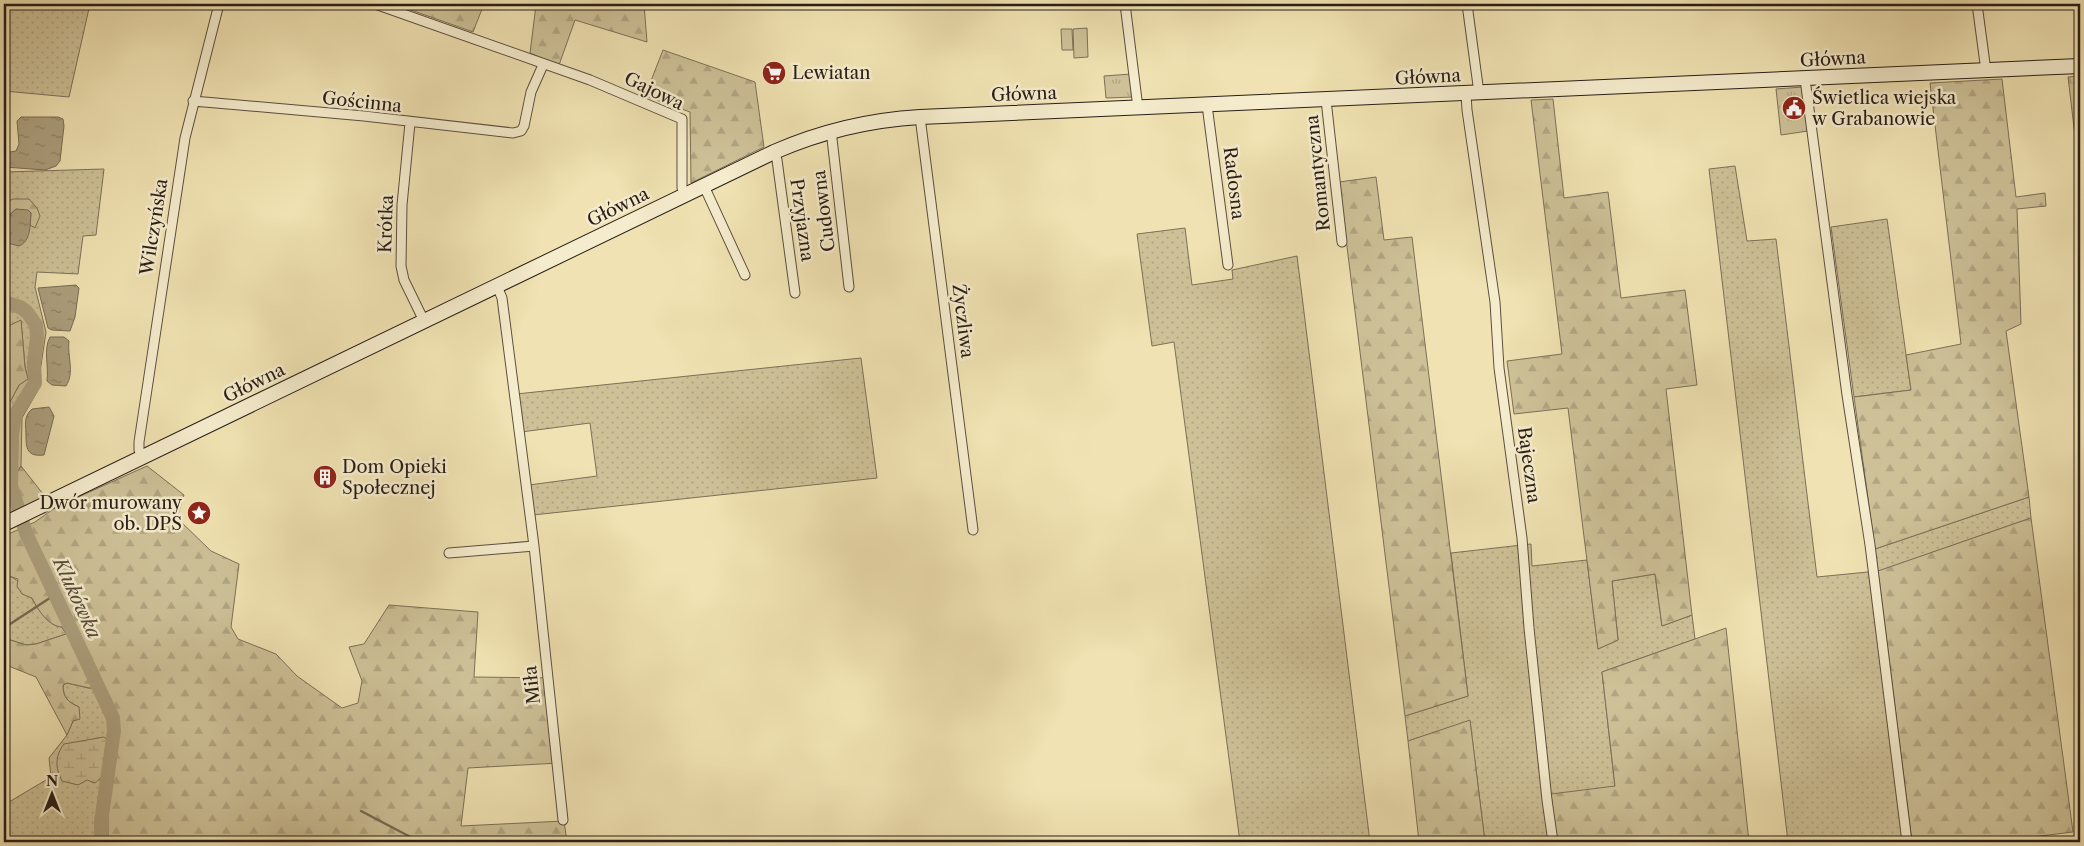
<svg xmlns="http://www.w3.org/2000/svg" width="2084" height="846" viewBox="0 0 2084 846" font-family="'Libre Caslon Text',serif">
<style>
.grass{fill:url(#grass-dots);stroke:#7c7058}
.forest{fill:url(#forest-firs);stroke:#7c7058}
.wetland{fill:url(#wetland-marsh);stroke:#7c7058}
.park{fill:url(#park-tufts);stroke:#7c7058}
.garden{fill:#cec198;stroke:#7c7058}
.water{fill:url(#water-ripples);stroke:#786b54}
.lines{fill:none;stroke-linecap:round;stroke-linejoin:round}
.stream{stroke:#786b54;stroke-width:2.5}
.river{stroke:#ac9f7d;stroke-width:14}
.street-casing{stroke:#5b4f3e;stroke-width:11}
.secondary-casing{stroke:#291e17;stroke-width:16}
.street{stroke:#f5eccd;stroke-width:9}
.secondary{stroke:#f5eccd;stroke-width:14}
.labels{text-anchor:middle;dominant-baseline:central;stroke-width:5;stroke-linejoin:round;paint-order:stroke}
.street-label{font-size:18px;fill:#291e17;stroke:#f5eccd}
.poi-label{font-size:18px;fill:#291e17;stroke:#f5eccd;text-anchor:start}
.water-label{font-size:19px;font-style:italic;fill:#574b3b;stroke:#f5eccd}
</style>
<defs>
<pattern id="grass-dots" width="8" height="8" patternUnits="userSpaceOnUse" patternTransform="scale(1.25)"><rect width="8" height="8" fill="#cec198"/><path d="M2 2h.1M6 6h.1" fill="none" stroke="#b1a582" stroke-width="1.8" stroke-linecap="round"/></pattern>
<pattern id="forest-firs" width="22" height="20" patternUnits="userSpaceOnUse" patternTransform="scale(1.25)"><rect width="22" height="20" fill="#cec198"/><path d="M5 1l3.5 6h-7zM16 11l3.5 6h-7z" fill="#b1a582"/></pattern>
<pattern id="wetland-marsh" width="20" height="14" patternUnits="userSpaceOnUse" patternTransform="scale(1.25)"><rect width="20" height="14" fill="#cec198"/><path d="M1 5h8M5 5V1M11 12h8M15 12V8" fill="none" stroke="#b1a582"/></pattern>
<pattern id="park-tufts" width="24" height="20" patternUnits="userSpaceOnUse" patternTransform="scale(1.25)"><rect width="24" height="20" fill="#cec198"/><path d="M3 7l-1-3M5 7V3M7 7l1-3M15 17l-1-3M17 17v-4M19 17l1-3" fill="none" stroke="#b1a582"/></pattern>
<pattern id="water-ripples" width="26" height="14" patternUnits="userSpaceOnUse" patternTransform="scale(1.25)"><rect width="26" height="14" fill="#ac9f7d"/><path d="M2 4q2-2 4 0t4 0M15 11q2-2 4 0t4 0" fill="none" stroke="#8c8165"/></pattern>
</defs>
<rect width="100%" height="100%" fill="#f0e2b2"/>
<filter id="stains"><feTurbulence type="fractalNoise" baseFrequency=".004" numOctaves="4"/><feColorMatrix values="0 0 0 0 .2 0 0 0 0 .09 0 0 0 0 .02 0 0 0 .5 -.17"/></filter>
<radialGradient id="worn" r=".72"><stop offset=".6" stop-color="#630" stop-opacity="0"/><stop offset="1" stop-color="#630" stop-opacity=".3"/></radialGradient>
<path class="grass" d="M4,4H90L69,97L4,91Z
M1735,166L1747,241L1776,239L1817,577L1878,571L1875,549L2029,497L2031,518L1879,571L1912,842H1788L1709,169Z
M104,169L96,235L83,236L78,274L37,272L35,287L46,332L37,392L22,418L21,466L13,479L6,475L4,463V405L10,402L19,385L28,378L25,367L21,321L4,328V172Z
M1887,219L1911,390L1854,397L1831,227Z
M1185,228L1192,285L1233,279L1232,270L1297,256L1370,842H1240L1174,342L1152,346L1137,234Z
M861,358L877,478L533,515L529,485L597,476L590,423L521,432L516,394Z
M1531,544L1532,566L1587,560L1598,649L1618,640L1612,581L1655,574L1662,626L1692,615L1695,639L1602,672L1615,786L1557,842H1485L1470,721L1408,741L1405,716L1468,696L1451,553Z
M9,576C32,584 38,625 62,627L66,634L36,644L26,645L4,638V577Z
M67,683L89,688L103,687L119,721L117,743L108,748L93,778L109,782L111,785L108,806V837L106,842H4V805L51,777L49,758L67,735L79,707C68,702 63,698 63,685Z"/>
<path class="forest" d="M394,4H484L473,32Z
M533,4H644L647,42L575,20L559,65L530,53L536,5Z
M663,50L755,82L764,147L691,183L690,112L645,96Z
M2080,76V178L2068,77Z
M2002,79L2016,197L2045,193L2046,206L2017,209L2021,324L2006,331L2029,497L1875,549L1854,397L1911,390L1906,355L1961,344L1930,83Z
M1553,99L1564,198L1608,192L1621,298L1685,290L1697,385L1666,389L1692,615L1662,626L1655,574L1612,581L1618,640L1598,649L1568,408L1514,414L1507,361L1562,354L1531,100Z
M1376,177L1384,240L1412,237L1468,696L1405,716L1339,182Z
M13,199H29L37,208L40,216L35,228L30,225L31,213L16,209C8,215 6,221 4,231V203Z
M21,320L25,367L28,379L19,385L10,402L4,405V328Z
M4,463L6,475L13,479L21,466L47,499L4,520Z
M147,466L184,495L177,518L211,551L239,564L231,627L238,639L276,654L297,676L342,708L358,703L362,681L349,647L364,644L389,605L478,612L474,677L551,678L559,763L468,768L461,826L564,821L567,842H106L108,837V806L111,785L108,782L93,778L108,748L117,743L119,721L103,687L89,688L67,683L63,685C63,698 68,702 79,707L80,719L73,721L67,735L36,677L11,667L4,660V638L26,645L36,644L66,634L62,627C48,626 38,610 32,598L22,594L17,586L18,579L9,576L4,577V536L35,522L56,507Z
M2031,518L2073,832L1992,842H1912L1878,571Z
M1726,628L1749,842H1557L1551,794L1615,786L1602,672Z
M1470,720L1485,842H1419L1408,741Z"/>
<path class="wetland" d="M104,737L109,741C107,759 112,770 95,783L87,780L78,785L62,781C55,767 55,756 64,744Z"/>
<path class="park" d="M1131,74L1134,97L1106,98L1104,76Z
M1803,87L1808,131L1781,135L1776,89Z"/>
<path class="garden" d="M1087,28L1088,57L1074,58L1073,29Z
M1061,29H1072L1073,50H1062Z"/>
<path class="water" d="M21,117H58L63,119L64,126L60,161L56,166L45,170L4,167V153L16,151L19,144L17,121Z
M16,209L28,210L31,213C30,225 31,241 19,246L4,242C4,228 5,218 16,209Z
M76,285L79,288L75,317L70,331L52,330L48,328L38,288Z
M50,337H64L69,341C67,356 75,372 66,386L52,385L47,381C49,366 43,350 50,337Z
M49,407L54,416L44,455C27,457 26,448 26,436C26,425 23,417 32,409Z"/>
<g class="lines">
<path class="stream" d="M4,628L56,594
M361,811L420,842"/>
<path class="river" d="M4,302L20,307L27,312L36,325L37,337L34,363L35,383L15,415L12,434L11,486L26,533L113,718L114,731L101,822V842"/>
<g class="street-casing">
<path id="street" d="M375,4L590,80L682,119V188L685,195
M1125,4L1138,108
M1467,4L1479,93
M1977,4L1986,71
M1805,79L1847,395L1870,545L1907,842
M1466,94L1467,110L1495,302L1499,368L1522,538L1529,628L1547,800L1553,842
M1326,100L1342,242
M193,101L364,116L513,133L521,131L524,126L531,92L543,65
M1207,105L1228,265
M920,117L973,530
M410,123L402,205L401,266L404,280L424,321
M831,130L849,287
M774,152L777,160L795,293
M704,186L745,275
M497,286L502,298L534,546L563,820
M142,458L139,450V442L185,138L219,4
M449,553L534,546"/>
</g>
<g class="secondary-casing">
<path id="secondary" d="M4,524L774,152C822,131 869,120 920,117L2080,66"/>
</g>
<use href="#street" class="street"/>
<use href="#secondary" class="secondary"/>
</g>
<defs>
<g id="supermarket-disc" transform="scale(1.25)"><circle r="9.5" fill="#8f2418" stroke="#f5eccd"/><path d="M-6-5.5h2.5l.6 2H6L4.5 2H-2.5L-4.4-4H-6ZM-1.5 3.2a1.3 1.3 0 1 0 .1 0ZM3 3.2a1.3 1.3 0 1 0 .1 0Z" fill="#fff"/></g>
<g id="civic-disc" transform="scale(1.25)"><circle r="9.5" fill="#8f2418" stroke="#f5eccd"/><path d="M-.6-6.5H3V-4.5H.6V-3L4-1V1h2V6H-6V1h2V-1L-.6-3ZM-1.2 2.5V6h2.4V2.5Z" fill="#fff"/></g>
<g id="building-disc" transform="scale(1.25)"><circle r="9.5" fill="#8f2418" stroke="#f5eccd"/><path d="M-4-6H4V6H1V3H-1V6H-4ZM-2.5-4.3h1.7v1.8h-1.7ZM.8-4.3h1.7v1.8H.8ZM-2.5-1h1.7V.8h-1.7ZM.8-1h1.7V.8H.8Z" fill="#fff"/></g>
<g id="sight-disc" transform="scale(1.25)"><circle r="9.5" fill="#8f2418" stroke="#f5eccd"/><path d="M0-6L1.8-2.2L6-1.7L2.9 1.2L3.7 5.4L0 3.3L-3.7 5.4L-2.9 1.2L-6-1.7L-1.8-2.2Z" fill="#fff"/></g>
</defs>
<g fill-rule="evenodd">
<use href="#supermarket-disc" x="774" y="73"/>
<use href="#civic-disc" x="1794" y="108"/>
<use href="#building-disc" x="325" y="477"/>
<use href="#sight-disc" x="199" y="513"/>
</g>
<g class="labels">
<g class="street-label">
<text transform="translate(1833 59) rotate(-3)">Główna</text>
<text transform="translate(1428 77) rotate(-3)">Główna</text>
<text transform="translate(654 91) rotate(26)">Gajowa</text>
<text transform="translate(1024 94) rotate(-2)">Główna</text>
<text transform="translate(362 102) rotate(6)">Gościnna</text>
<text transform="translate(1318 173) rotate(-96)">Romantyczna</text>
<text transform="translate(1234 183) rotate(83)">Radosna</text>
<text transform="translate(618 207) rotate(-26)">Główna</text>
<text transform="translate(824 211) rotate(-97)">Cudowna</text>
<text transform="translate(802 220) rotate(82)">Przyjazna</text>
<text transform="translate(386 224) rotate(-88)">Krótka</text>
<text transform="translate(154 227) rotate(-81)">Wilczyńska</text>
<text transform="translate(963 321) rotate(83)">Życzliwa</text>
<text transform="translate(254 383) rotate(-26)">Główna</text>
<text transform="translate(1529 465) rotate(82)">Bajeczna</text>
<text transform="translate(532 685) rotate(-96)">Miła</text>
</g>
<g class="poi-label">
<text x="792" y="73">Lewiatan</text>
<text x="1812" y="98">Świetlica wiejska<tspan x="1812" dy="21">w Grabanowie</tspan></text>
<text x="342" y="467">Dom Opieki<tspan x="342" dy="21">Społecznej</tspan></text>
<text x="182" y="503" text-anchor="end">Dwór murowany<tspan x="182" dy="21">ob. DPS</tspan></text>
</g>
<g class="water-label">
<text transform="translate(77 598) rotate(65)">Klukówka</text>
</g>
</g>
<rect width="2084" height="846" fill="none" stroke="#f0e2b2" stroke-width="20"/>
<rect x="5" y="5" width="2074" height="836" fill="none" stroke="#291e17" stroke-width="2.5"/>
<rect x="10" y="10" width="2064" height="826" fill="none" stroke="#291e17"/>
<g transform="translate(52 794)" stroke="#f5eccd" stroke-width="4" paint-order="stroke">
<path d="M0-4L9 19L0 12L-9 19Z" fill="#291e17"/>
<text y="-8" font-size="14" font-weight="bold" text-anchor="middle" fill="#291e17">N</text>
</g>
<rect width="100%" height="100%" filter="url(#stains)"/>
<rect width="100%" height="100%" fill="url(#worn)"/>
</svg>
